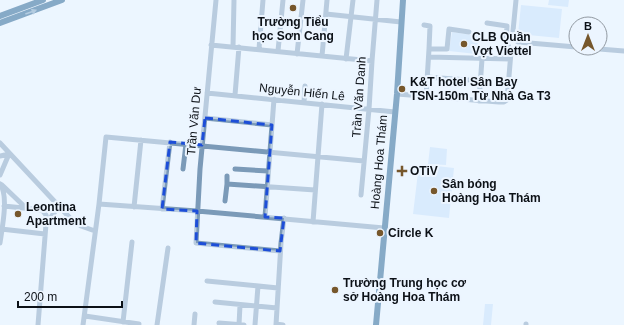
<svg xmlns="http://www.w3.org/2000/svg" width="624" height="325" viewBox="0 0 624 325" font-family="Arial,sans-serif">
<style>
.green{fill:#c2defb}
.lines{fill:none;stroke-linecap:round;stroke-linejoin:round}
.minor{stroke:#7b9ab8;stroke-width:5}
.major{stroke:#0b4e83;stroke-width:6}
.oneway{fill:#7099bb}
.marked{fill:none;stroke:#1d4ed8;stroke-width:3;stroke-dasharray:8 5;stroke-linejoin:round}
.poi-dot{fill:#76572c;stroke:#ecf5ff;stroke-width:1.5}
.labels{text-anchor:middle;dominant-baseline:central;stroke-width:4;stroke-linejoin:round;paint-order:stroke}
.poi-label{font-size:12px;font-weight:bold;fill:#0c1117;stroke:#ecf5ff;text-anchor:start}
.street-label{font-size:12px;fill:#0c1117;stroke:#ecf5ff}
</style>
<rect width="100%" height="100%" fill="#ecf5ff"/>
<path class="green" d="M549,0H569L568,7L548,5Z
M521,5L562,9L559,38L518,34Z
M452,32L479,36L476,54L449,51Z
M430,147L447,149L446,165L428,164Z
M419,164L454,168L449,218L413,214Z
M485,304H493L491,325H483Z"/>
<g class="lines">
<path class="minor" d="M216,0L200,169L196,243L280,251
M516,0L513,31L515,40L518,42L576,47
M326,14L401,22
M424,25L430,26L429,49
M211,45L372,61
M233,47L234,0
M587,48L624,51
M259,49L263,0
M278,51L283,0
M297,54L303,0
M322,56L327,0
M429,57L510,59
M346,59L353,0
M427,77L481,81
M207,93L395,112
M397,94L499,102H504L507,100L511,52L506,41L507,26L487,23
M235,95L239,47
M426,97L429,49H447L449,29L469,32
M479,101L482,59
M304,102L305,86
M205,118L272,125
M0,143L70,218L81,226L95,231
M0,156L9,154
M183,169L186,144
M235,169L268,171
M0,175L9,154
M227,176V184L315,190
M0,184C9,196 2,228 0,243
M2,185L26,208
M361,195L369,109L372,61L377,0
M225,201L227,184
M99,204L197,211L384,228
M4,206L42,210L46,215L47,221
M134,207L141,140
M162,209L170,142
M265,217L274,99
M313,222L322,104
M1,229L45,234
M207,281L278,288
M215,302L277,308
M85,316L139,324
M123,322L132,242
M219,323L244,325
M276,324L283,325
M38,325L46,224L59,206
M83,325L99,204L106,137L364,161
M157,325L168,248
M194,325L195,314
M239,325L240,305
M255,325L258,286
M276,325L281,243L284,218
M526,325V324"/>
<path class="major" d="M0,16L43,0
M0,23L62,0
M376,325L397,94L403,0"/>
</g>
<defs><path id="oneway-solid" d="M-6-.8H1V-3.2L6.5 0L1 3.2V.8H-6Z"/></defs>
<use class="oneway" href="#oneway-solid" transform="translate(31 12) rotate(-20)"/>
<path d="M0 0H624V325H0ZM205,118L272,125L265,217L284,218L280,251L196,243L197,211L162,209L170,142L202,145Z" fill="#ecf5ff" fill-opacity=".55" fill-rule="evenodd"/>
<path class="marked" d="M205,118L272,125L265,217L284,218L280,251L196,243L197,211L162,209L170,142L202,145Z"/>
<g class="poi-dot">
<circle cx="293" cy="8" r="4"/>
<circle cx="464" cy="44" r="4"/>
<circle cx="402" cy="89" r="4"/>
<path d="M400 165h4v4h4v4h-4v4h-4v-4h-4v-4h4z"/>
<circle cx="434" cy="191" r="4"/>
<circle cx="18" cy="214" r="4"/>
<circle cx="380" cy="233" r="4"/>
<circle cx="335" cy="290" r="4"/>
</g>
<g class="labels">
<g class="poi-label">
<text x="293" y="22" text-anchor="middle">Trường Tiểu<tspan x="293" dy="14">học Sơn Cang</tspan></text>
<text x="472" y="37">CLB Quần<tspan x="472" dy="14">Vợt Viettel</tspan></text>
<text x="410" y="82">K&amp;T hotel Sân Bay<tspan x="410" dy="14">TSN-150m Từ Nhà Ga T3</tspan></text>
<text x="410" y="171">OTiV</text>
<text x="442" y="184">Sân bóng<tspan x="442" dy="14">Hoàng Hoa Thám</tspan></text>
<text x="26" y="207">Leontina<tspan x="26" dy="14">Apartment</tspan></text>
<text x="388" y="233">Circle K</text>
<text x="343" y="283">Trường Trung học cơ<tspan x="343" dy="14">sở Hoàng Hoa Thám</tspan></text>
</g>
<g class="street-label">
<text transform="translate(302 92) rotate(6)">Nguyễn Hiến Lê</text>
<text transform="translate(359 97) rotate(-86)">Trần Văn Danh</text>
<text transform="translate(194 121) rotate(-85)">Trần Văn Dư</text>
<text transform="translate(379 162) rotate(-85)">Hoàng Hoa Thám</text>
</g>
</g>
<g transform="translate(588 36)"><circle r="19" fill="#ecf5ff" stroke="#929aa2"/>
<path d="M0-3L7 15L0 10L-7 15Z" fill="#76572c"/>
<text y="-6" font-size="11" font-weight="bold" text-anchor="middle" fill="#0c1117">B</text>
</g>
<path d="M18 301v6h104v-6" fill="none" stroke="#0c1117" stroke-width="2"/>
<text x="24" y="301" font-size="12" fill="#0c1117" stroke="#ecf5ff" stroke-width="3" paint-order="stroke">200 m</text>
</svg>
